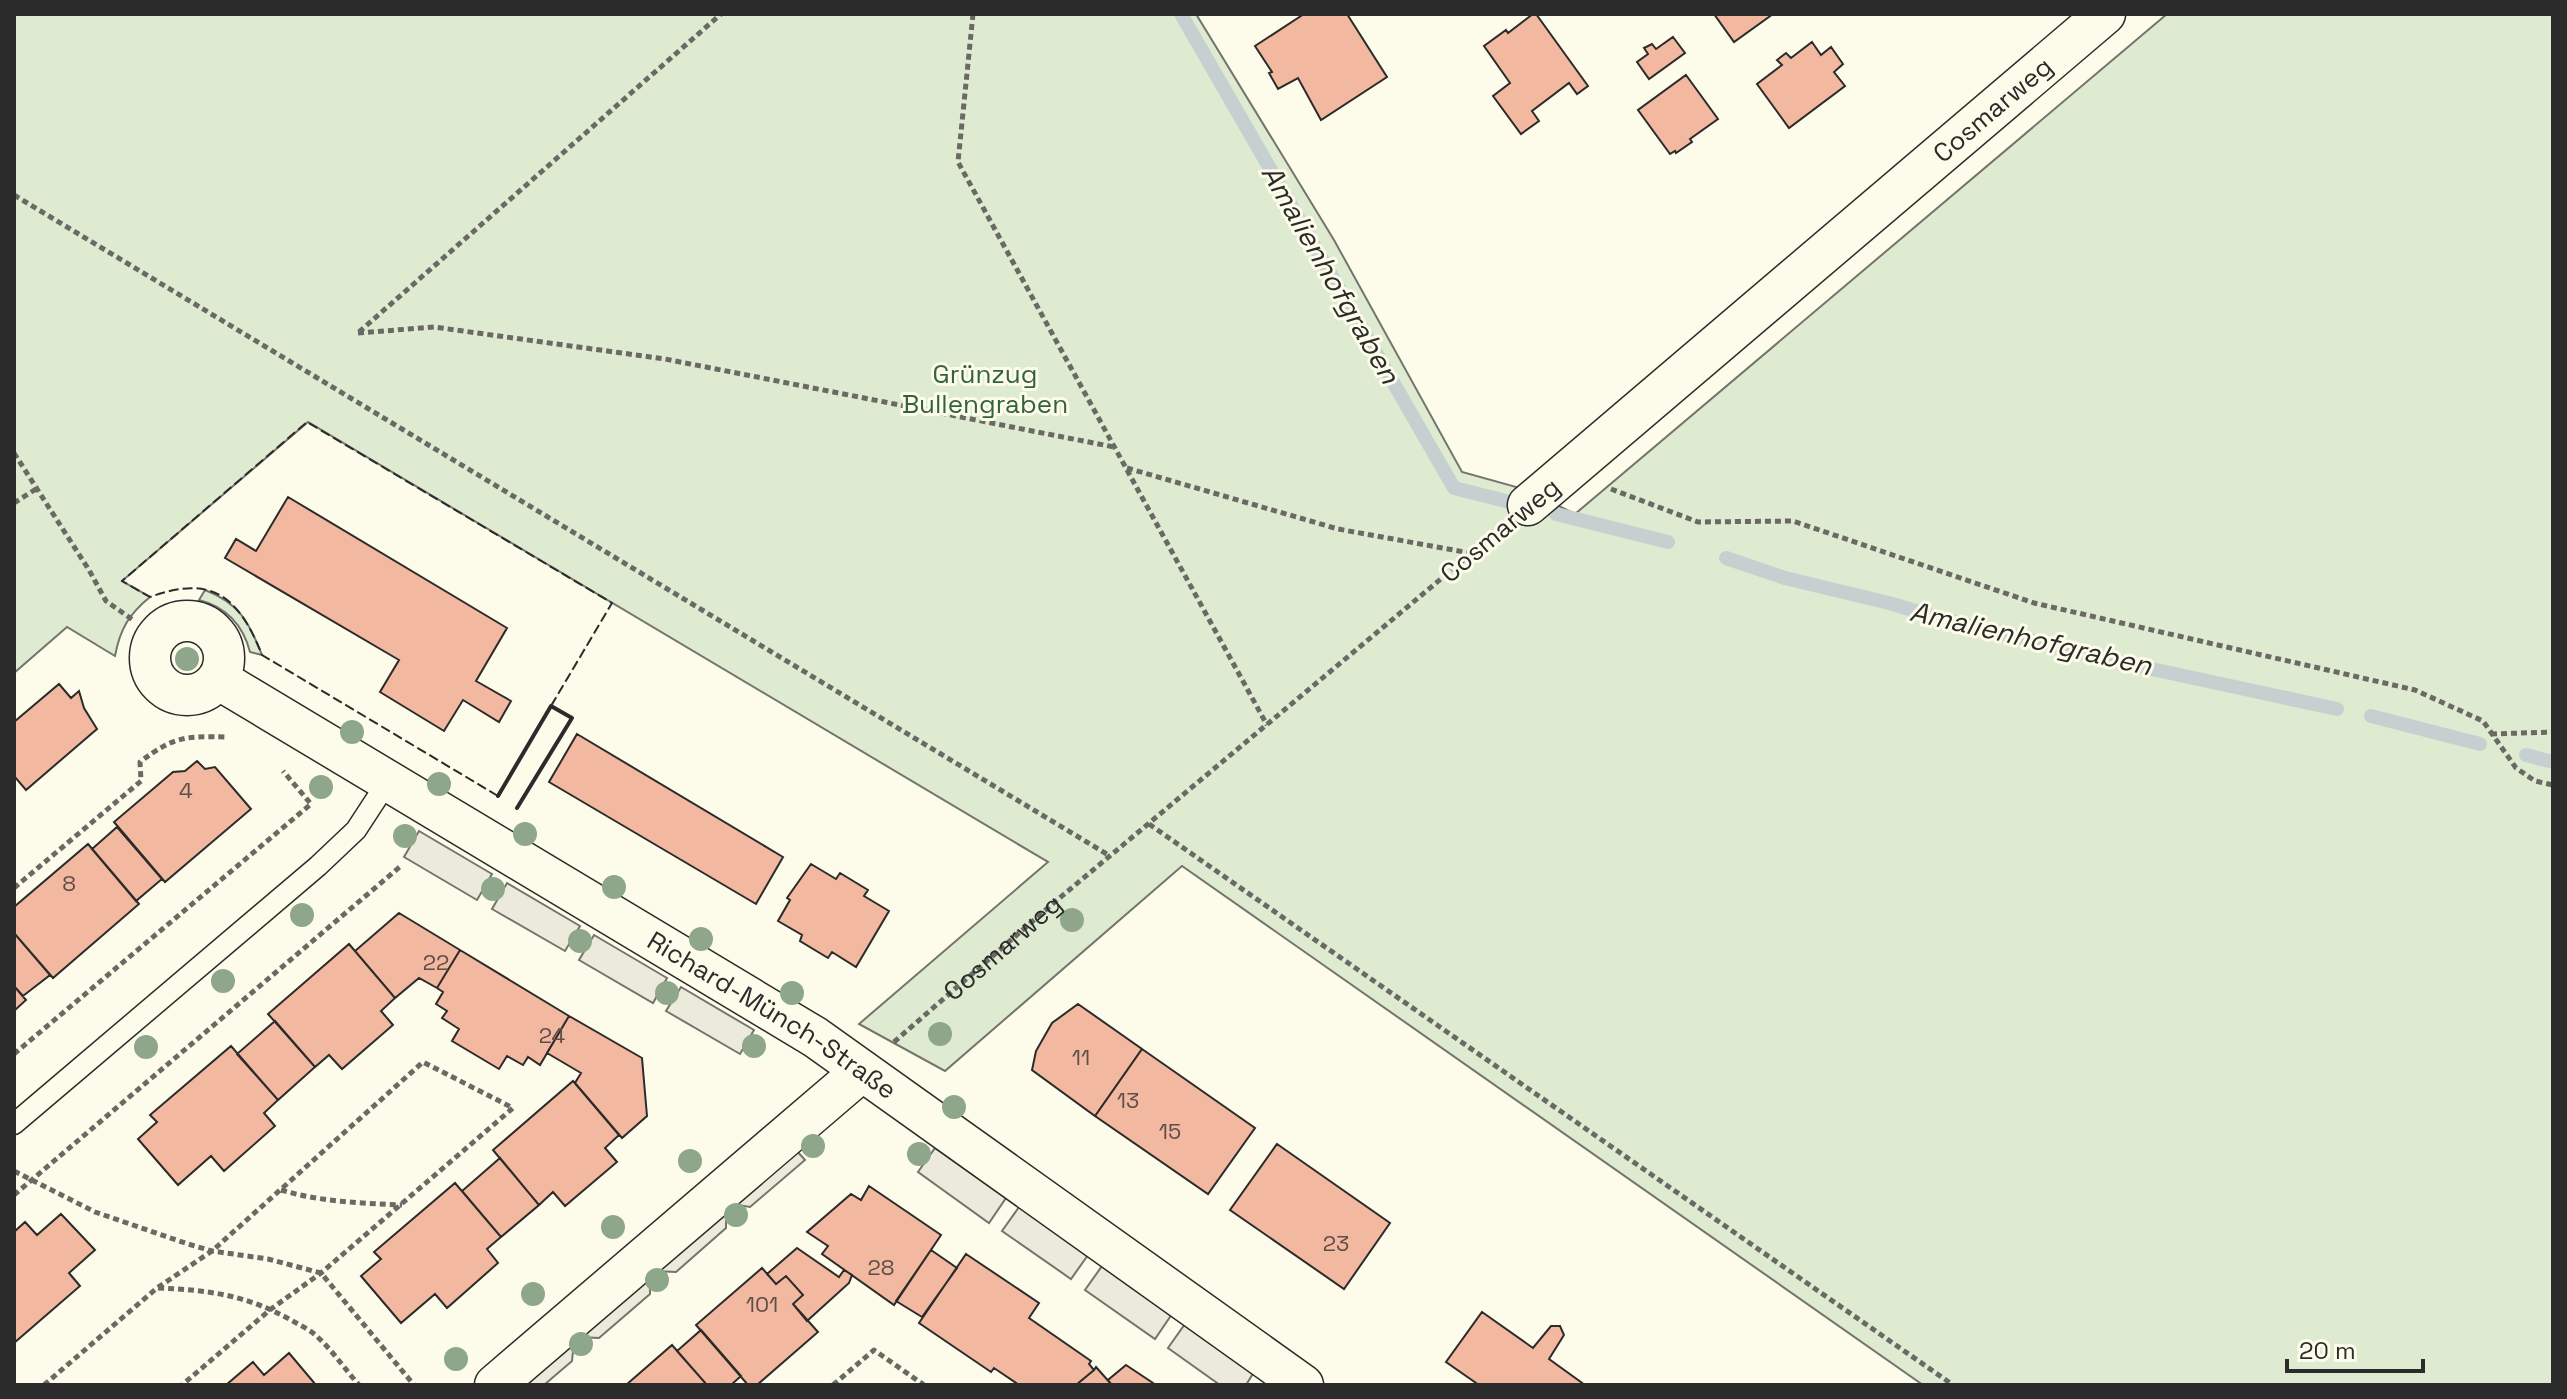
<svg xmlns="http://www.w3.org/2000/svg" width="2567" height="1399" viewBox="0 0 2567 1399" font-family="'Space Grotesk',sans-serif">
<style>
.green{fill:#deebd1;stroke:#74746e;stroke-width:2}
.parking{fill:#eceadb;stroke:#74746e;stroke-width:2}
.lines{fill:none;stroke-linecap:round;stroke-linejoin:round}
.stream{stroke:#c7d0d0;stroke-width:14}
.building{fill:#f2b8a0;stroke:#2b2b2b;stroke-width:2}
.lane-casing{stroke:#2b2b2b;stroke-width:23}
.street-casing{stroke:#2b2b2b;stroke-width:43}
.path{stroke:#6a6964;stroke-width:5;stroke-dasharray:6 4;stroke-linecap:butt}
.lane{stroke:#fdfbea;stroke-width:20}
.street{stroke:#fdfbea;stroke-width:40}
.fence{stroke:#2b2b2b;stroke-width:2;stroke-dasharray:10 4;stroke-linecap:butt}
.wall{stroke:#2b2b2b;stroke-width:4}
.tree{fill:#8ea78a}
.labels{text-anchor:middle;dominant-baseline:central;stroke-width:6;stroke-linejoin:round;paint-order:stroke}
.number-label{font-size:22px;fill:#5d4e48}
.street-label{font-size:26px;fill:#2b2b2b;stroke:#fdfbea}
.park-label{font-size:26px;fill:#34623c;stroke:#fdfbea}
.water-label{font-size:28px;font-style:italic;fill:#2b2b2b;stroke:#fdfbea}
</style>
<rect width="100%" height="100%" fill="#fdfbea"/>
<path class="green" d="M14,14H1196L1334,240L1462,472L1527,490L1575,514L2167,14H2553V1385H1923L1182,866L945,1071L859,1024L1048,862L308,422L122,581L150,597C129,614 120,629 115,656L67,627L14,673Z
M205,590C239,603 249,622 262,655L250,652C243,625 226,607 199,600Z"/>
<path class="parking" d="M419,831L492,874L477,900L404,857Z
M507,883L580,926L565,951L492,909Z
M594,935L667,978L653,1003L579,960Z
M681,987L754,1030L740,1054L666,1011Z
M935,1148L1006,1198L989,1223L918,1172Z
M796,1150L805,1160L750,1207L732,1204Z
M1019,1207L1088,1255L1071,1279L1002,1231Z
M726,1210V1228L676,1272L655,1271Z
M1102,1266L1172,1314L1155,1339L1085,1290Z
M650,1275V1294L599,1338L579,1337Z
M1185,1324L1254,1372L1246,1385H1220L1168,1348Z
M574,1341L572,1361L544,1385H523Z"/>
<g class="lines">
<path class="stream" d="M1181,14L1454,488L1506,501
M1556,514L1668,542
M1726,558L1785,578L1889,603L1936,617L2124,663L2337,709
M2371,716L2480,744
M2526,755L2553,762"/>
</g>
<path class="building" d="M1304,14H1347L1387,77L1321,120L1298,78L1278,89L1269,73L1272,72L1255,46Z
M1533,14H1536L1588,86L1577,94L1569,83L1532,111L1539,121L1521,134L1493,96L1510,83L1484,46L1506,30L1508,33Z
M1714,14H1773L1734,42Z
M1673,37L1685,53L1649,79L1637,62L1648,54L1644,48L1652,44L1656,49Z
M1812,42L1821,55L1831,47L1843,64L1834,72L1845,86L1789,128L1757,84L1782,65L1777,60L1786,53L1791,58Z
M1686,75L1718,119L1690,139L1692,142L1676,153L1675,151L1670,154L1638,110Z
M288,497L507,628L476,681L511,701L499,722L463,700L444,731L380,692L399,660L225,558L236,539L256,551Z
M59,684L71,698L79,691L84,708L97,729L26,790L14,776V722Z
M577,734L783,857L756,904L549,782Z
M197,761L205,769L215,767L251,809L165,882L114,822L173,772L185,771Z
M117,827L162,879L136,901L92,849Z
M88,844L139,904L53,978L14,933V907Z
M811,864L836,879L840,873L868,890L864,896L889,911L856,967L832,952L828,958L800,941L802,935L778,921L790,900L787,898Z
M399,913L460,950L437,988L419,978L395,998L355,951Z
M14,933L50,975L23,996L14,986Z
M349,944L395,998L381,1011L393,1025L342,1069L329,1055L315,1067L268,1014Z
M460,950L569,1016L540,1065L528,1057L523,1065L507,1056L499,1069L452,1041L459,1029L442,1018L447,1011L436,1004L443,992L437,988Z
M14,986L26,1000L14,1011Z
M1078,1004L1142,1049L1095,1116L1032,1070L1036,1051L1052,1023Z
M569,1016L642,1058L647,1116L622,1138L575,1083L581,1073L547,1053Z
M275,1021L315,1067L278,1100L237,1054Z
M231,1046L278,1100L264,1113L275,1126L224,1171L211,1156L178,1185L138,1139L157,1122L150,1115Z
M1142,1049L1255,1128L1208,1194L1095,1116Z
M573,1081L619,1135L605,1148L617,1162L565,1206L553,1192L539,1205L493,1150Z
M1277,1144L1390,1223L1344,1289L1230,1210Z
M500,1158L539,1205L501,1237L462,1191Z
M455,1183L501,1237L487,1249L498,1263L447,1308L435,1294L401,1323L361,1276L381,1259L374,1252Z
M869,1186L941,1235L894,1305L822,1254L828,1246L807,1232L851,1194L861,1200Z
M61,1214L95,1250L69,1273L80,1286L14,1343V1232L25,1222L37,1235Z
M797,1248L839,1277L844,1270L852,1275L849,1283L807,1321L793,1304L803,1295L786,1276L776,1284L767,1274Z
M931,1250L957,1268L922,1317L896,1301Z
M966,1254L1039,1303L1029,1318L1091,1361L1089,1364L1094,1370L1076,1385H1019L994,1368L991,1372L919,1323Z
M762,1268L776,1284L786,1276L803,1295L793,1304L818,1332L757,1385H748L696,1325Z
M1482,1312L1533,1348L1551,1326H1560L1564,1335L1549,1359L1585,1385H1479L1446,1362Z
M701,1330L741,1376L731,1385H707L677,1351Z
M672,1345L707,1385H626Z
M289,1353L316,1385H226L253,1362L264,1375Z
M1126,1365L1156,1385H1112L1108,1380Z
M1096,1367L1112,1385H1076L1094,1370Z"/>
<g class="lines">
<g class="lane-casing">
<path id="lane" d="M14,1124L318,866L356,830L388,781"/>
</g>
<g class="street-casing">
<g id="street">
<path id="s2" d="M1528,505L2105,14"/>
<circle cx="187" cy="658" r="37"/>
<path id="s3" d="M218,679L815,1037L1303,1385"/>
<path d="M495,1385L862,1071"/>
</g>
</g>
<g class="path">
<path d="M973,14L958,162L1267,725"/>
<path d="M14,195L1110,856"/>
<path d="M359,332L721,14"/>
<path d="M358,333L434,327L665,359L1114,447"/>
<path d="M14,453L89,570L106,601L133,620"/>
<path d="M1127,468L1338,529L1470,553"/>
<path d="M1611,489L1698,522L1793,521L2034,603L2415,690L2483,721L2516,768L2535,781L2553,785"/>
<path d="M14,503L36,489"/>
<path d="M2491,734L2553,732"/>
<path d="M1149,824L1953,1385"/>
<path d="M14,888L141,781L140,762C174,736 186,736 227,737"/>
<path id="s1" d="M894,1042L1050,906L1497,532"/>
<path d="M14,1054L311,804L283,771"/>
<path d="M14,1171L95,1212L188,1244L212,1251L268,1259L321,1273L414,1385"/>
<path d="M281,1190C321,1202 361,1203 402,1205"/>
<path d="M14,1195L402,865"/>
<path d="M158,1288C209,1290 246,1295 291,1320C298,1324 306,1328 313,1333C330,1347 344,1368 359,1385"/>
<path d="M44,1385L157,1288L212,1251L423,1062L513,1108L321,1273L271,1309L182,1385"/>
<path d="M833,1385L874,1350L924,1385"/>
</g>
<use href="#lane" class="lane"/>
<use href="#street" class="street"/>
<path class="fence" d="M498,796L262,655C239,597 212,574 150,597L122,581L307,422L612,603L551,706"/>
<path class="wall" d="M498,796L551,706L572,718L517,808"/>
</g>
<g class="tree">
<circle cx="187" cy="659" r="12"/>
<circle cx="352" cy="732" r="12"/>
<circle cx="439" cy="784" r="12"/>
<circle cx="321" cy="787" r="12"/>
<circle cx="525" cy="834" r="12"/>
<circle cx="405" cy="836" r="12"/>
<circle cx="614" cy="887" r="12"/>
<circle cx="493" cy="889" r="12"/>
<circle cx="302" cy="915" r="12"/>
<circle cx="1072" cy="920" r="12"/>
<circle cx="701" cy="939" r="12"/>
<circle cx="580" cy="941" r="12"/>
<circle cx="223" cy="981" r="12"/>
<circle cx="667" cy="993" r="12"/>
<circle cx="792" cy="993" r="12"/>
<circle cx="940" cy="1034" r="12"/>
<circle cx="754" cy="1046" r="12"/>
<circle cx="146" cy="1047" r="12"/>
<circle cx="954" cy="1107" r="12"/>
<circle cx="813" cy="1146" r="12"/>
<circle cx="919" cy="1154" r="12"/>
<circle cx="690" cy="1161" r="12"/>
<circle cx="736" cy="1215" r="12"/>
<circle cx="613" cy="1227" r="12"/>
<circle cx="657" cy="1280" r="12"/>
<circle cx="533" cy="1294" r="12"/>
<circle cx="581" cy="1344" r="12"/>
<circle cx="456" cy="1359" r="12"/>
</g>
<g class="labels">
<g class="number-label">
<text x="186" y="790">4</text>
<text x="69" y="883">8</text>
<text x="436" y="962">22</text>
<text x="552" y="1035">24</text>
<text x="1081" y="1057">11</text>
<text x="1128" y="1100">13</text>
<text x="1170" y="1131">15</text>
<text x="1336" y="1243">23</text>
<text x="881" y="1267">28</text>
<text x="762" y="1304">101</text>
</g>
<g class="street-label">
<text stroke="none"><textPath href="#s2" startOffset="610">Cosmarweg</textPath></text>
<text transform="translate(1500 530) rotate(-40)">Cosmarweg</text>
<text stroke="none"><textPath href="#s1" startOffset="144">Cosmarweg</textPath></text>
<text stroke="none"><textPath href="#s3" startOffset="648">Richard-Münch-Straße</textPath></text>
</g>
<g class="park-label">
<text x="985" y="374">Grünzug<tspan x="985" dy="30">Bullengraben</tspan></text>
</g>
<g class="water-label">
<text transform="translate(1331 274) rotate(60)">Amalienhofgraben</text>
<text transform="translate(2031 638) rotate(13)">Amalienhofgraben</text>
</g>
</g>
<rect width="2567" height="1399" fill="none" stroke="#2b2b2b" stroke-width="32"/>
<path d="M2287 1359v12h136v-12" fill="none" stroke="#2b2b2b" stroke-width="4"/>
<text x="2299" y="1359" font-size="24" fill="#2b2b2b" stroke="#fdfbea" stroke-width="6" paint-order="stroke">20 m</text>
</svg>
